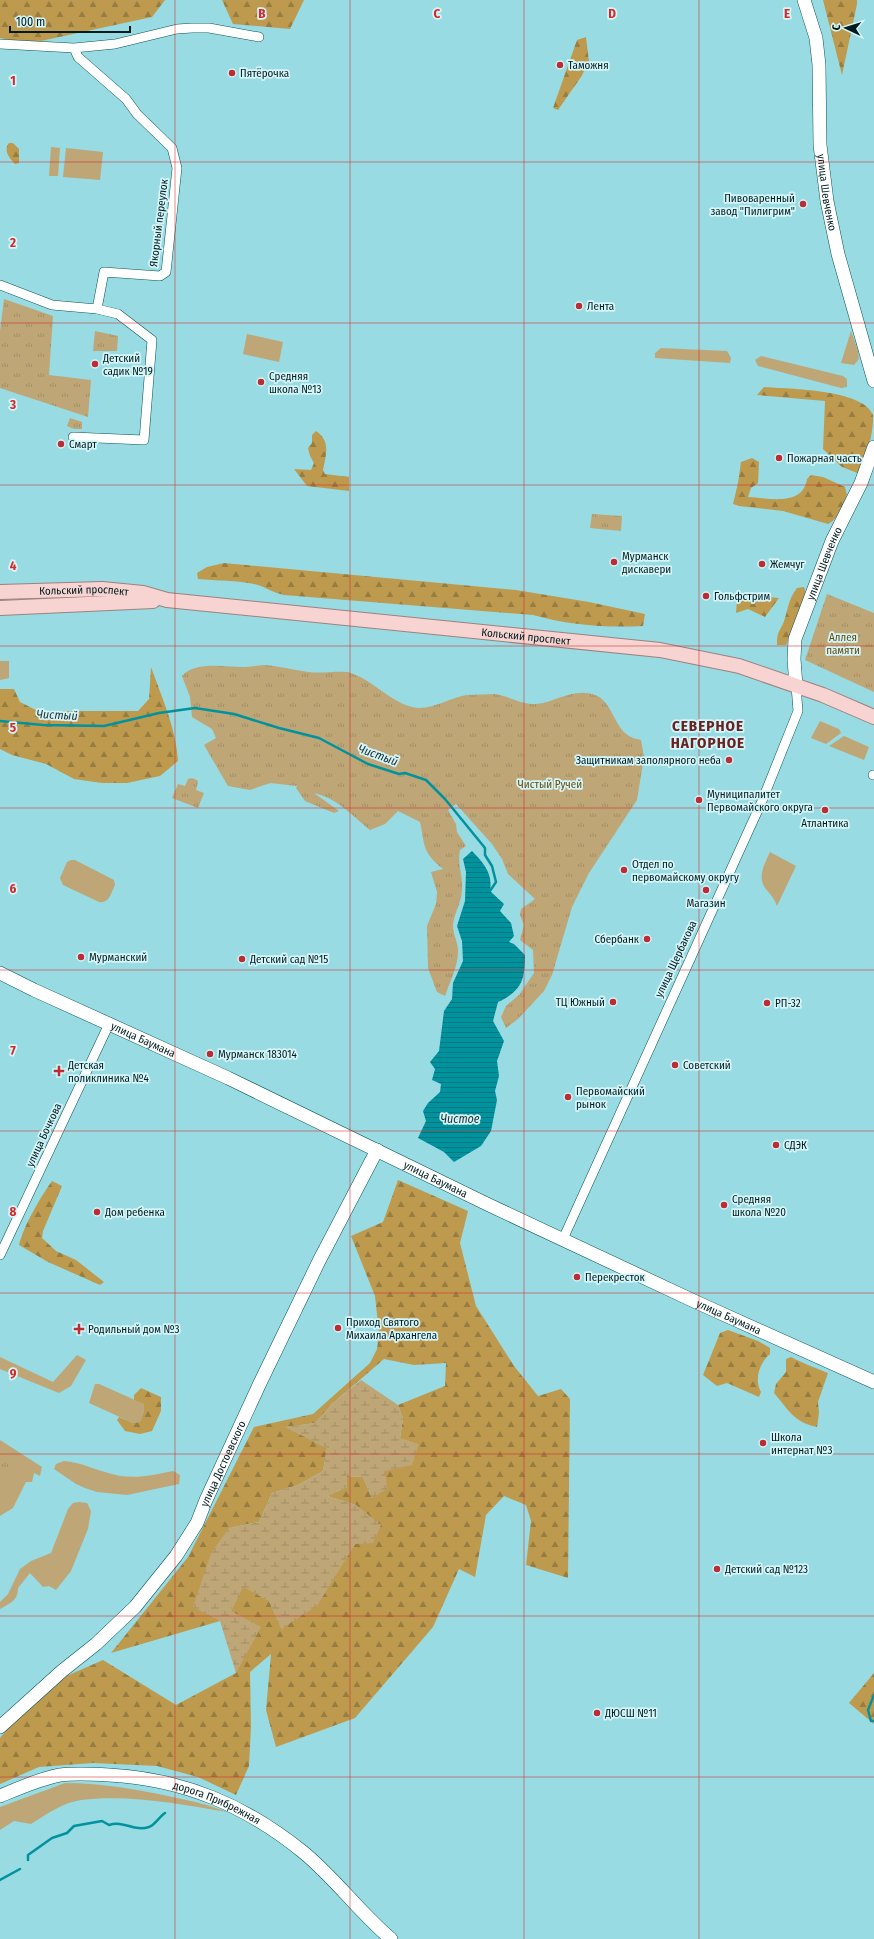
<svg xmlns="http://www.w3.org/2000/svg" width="874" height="1939" viewBox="0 0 874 1939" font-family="'Fira Sans Condensed',sans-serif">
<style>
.grass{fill:#bfa676}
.forest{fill:url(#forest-firs)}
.wetland{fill:url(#wetland-marsh)}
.park{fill:url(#park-tufts)}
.water{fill:url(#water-rules)}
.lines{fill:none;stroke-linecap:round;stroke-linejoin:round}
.stream{stroke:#00939e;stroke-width:2.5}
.street-casing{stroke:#06555b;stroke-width:10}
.secondary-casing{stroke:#06555b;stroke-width:14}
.primary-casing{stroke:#9d817f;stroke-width:16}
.street{stroke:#fff;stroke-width:9}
.secondary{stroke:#fff;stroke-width:13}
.primary{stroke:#f7d4d1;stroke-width:14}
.grid{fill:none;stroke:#d62828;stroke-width:1;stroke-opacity:0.55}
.poi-dot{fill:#bc2c32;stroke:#d5f5f9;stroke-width:1.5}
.labels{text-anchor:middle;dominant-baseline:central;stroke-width:3.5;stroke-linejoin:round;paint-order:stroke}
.poi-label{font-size:11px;fill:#011c1f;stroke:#d5f5f9;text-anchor:start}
.street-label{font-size:11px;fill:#011c1f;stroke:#d5f5f9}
.park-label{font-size:11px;fill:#644b11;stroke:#d5f5f9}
.water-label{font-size:12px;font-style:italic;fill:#1a2e30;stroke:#d5f5f9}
.district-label{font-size:15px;font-weight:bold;letter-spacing:1px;fill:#672221;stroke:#d5f5f9}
.grid-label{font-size:13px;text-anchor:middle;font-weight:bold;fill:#d62828;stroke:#d5f5f9;stroke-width:3.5;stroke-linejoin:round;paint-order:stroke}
</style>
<defs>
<pattern id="forest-firs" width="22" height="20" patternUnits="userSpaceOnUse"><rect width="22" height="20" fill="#be9a4f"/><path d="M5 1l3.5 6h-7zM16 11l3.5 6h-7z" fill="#987d41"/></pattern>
<pattern id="wetland-marsh" width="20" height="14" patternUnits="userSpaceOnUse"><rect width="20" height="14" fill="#bfa676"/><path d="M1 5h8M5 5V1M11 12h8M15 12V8" fill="none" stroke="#a28e66"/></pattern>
<pattern id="park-tufts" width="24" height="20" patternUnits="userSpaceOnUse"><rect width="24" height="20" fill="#bfa676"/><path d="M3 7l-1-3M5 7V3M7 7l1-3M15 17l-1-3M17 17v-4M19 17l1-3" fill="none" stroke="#a28e66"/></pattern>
<pattern id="water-rules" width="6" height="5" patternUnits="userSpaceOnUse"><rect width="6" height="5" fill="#00939e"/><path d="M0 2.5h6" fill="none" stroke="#007780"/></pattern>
</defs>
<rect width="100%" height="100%" fill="#98dbe2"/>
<path class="grass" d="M51,147L60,148L58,176H49Z
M66,148L103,152L100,180L63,177Z
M851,331L858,351L859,359L854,365L841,363Z
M247,334L283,342L279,362L243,354Z
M661,348L727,351L731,358L730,363L655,358V353Z
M761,356L843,376L847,379V387L841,388L758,366L755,360Z
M0,661H9V678L0,680Z
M820,721L839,729L841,733L826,744L811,738Z
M844,736L869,747L864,760L829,746Z
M770,852L796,866L777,906C774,898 770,894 765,888C757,876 765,863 770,852Z
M71,860H75L114,880L115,885C111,893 109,904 99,902L63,885L60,878L67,862Z
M77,1355L86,1360L71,1386L59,1393L0,1369V1357L53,1382Z
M95,1384H99L144,1404V1411L140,1422L133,1423L89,1403Z
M0,1440L42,1467L40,1476L34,1473L32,1482H26L13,1508L0,1516Z
M64,1461C81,1462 95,1470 112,1474C132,1480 153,1475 173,1471L180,1475L179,1484L127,1495L97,1492L85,1488L76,1484L54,1469L56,1464Z
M79,1502L87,1503L91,1511L88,1529L71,1571L56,1590L49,1586L43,1587L30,1573L18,1588C18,1601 10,1603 0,1609V1602L8,1594L20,1569L31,1561L51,1553L68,1509L73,1503Z
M65,1783C104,1783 140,1790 177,1798C196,1802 209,1805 227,1812C182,1804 126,1794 81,1800C62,1803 47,1814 31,1824L14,1821L0,1830V1807Z"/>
<path class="forest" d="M0,0H165L152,17L27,44L0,38Z
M222,0H304L290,29L233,24Z
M823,0H857V4L842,75Z
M586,37L589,62L581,77L558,110L553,108L577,40Z
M9,143H13L19,149V163L15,164C9,158 3,150 9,143Z
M764,387C789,389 863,389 873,415C874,431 866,459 860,474L842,467L823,449L825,401L757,395Z
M316,431C331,441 326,455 323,470L325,474L349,477V491L307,486L294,469L311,470L314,463L310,456L308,448L312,443V435Z
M752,458L759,462L758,483L751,488L748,497C768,498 803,507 807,479L811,475L823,477L845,487L847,495C843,506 838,519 828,524L783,511L739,506L733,504L738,483L741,462Z
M224,563L516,590L589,602L645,614L643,626C606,628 568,625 533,615L284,595C274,593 267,588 258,585C238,580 217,581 198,579L197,573L207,567Z
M804,587L807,596L786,645H777C777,634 778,633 783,624C788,611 788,599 797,588Z
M758,596L779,598L765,617L748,609L736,613L737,600Z
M151,667C162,698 176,728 178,761L160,776L127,783H102L74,779L46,764L12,755L0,749V689H14L20,702L38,711H138L149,699Z
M398,1180L468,1211L460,1243L476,1306L514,1366L538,1396L561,1389L570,1399L568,1578L526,1565L531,1521L526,1505L504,1496L486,1515L475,1577L459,1569L433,1627L355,1718L276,1747L266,1710L271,1654L250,1672L251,1726L249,1766L236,1795L198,1777L157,1766L93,1763L39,1767L0,1784V1738L18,1716L62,1678L103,1660L176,1705L236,1673L231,1611L243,1586L269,1601L282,1629L339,1568L355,1544L356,1505L327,1496L347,1487V1476L363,1477L372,1498L400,1438L403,1419L398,1405L445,1386L446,1363L414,1365L384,1359L332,1404L315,1423L286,1427L327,1448L323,1471L298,1485L272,1493L259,1522L229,1528L220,1621L111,1653L188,1557L254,1427L313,1414L370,1363L377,1349L379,1333L375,1296L351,1236L383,1222Z
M52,1181L62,1186L43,1231L42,1238L56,1251L76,1260L104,1282L100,1285L48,1262L19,1245C24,1225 40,1198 52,1181Z
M728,1330L758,1341L770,1348V1354C759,1363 754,1380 761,1392L759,1397L727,1383L717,1386L703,1375L720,1333Z
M791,1357C804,1364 814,1367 828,1373L818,1402L819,1413L817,1427C793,1422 789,1410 774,1393L776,1384L786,1372V1359Z
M141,1388L161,1397V1411L152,1431L140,1434L125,1431L117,1420L119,1417L133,1423L140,1422L144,1411V1404L134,1400V1395Z
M874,1673V1724L849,1703Z"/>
<path class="wetland" d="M361,1380L398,1405L403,1419L400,1438L419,1444L412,1465L385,1471L387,1489L372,1498L363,1477L347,1476V1487L327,1496L356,1505L381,1525L373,1543L355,1544L317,1606L281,1629L269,1601L243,1587L231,1611L261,1627L236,1673L220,1621L193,1607L211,1553L229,1528L259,1522L272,1493L298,1485L323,1471L327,1448L285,1427L315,1423L332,1404Z"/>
<path class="park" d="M4,299L53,316L49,375L91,380L88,417L0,388V331Z
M95,331L118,336L117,351H93Z
M70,418L82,422V429H74L67,426Z
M592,514L622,516L621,531L590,528Z
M827,594L874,613V692L805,660Z
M264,665C280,666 294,670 309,672C320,674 343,670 351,673C374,681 389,701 412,707C429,712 451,697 467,695C476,695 486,694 495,694C509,696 522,705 536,704C556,702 574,687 595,695C612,701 614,727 629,736C632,738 637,739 641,740L644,757L637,800L589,873L572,907L552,975L544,991L518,1019L506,1028L501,1017L506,1006L519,995L534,973L533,950L520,940L524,925L520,915L521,909L535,899L508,874L502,859L492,844L456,804L448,810L456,824L457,832L466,846L460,850C457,865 463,875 462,889C462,902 454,913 453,925C453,934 457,940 458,949C459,964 450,982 445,996L437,992L428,968L427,926L436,904L437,892L431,872L443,869C422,852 425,846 420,822L398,811L385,824L370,830C351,815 339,799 314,793L339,811L334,813L305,801L296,788L297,786L270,783L250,790L228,786L204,745L216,738L212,729L192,717L190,697L182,676C197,660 226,668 246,667C252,667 258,665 264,665Z
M192,778L197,780L198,782L196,790L204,793L198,808L172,798L178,784L185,786L188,779Z
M0,1450L14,1466L0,1476Z"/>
<path class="water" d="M472,851C484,863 493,874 490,891L504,904L500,911L511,923L514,936L509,942L514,944L525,955C525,979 522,991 498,1002L493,1021L504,1041L497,1061L499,1076L495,1091L497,1100L491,1131L481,1146L454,1162L444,1152L418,1138L426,1121L423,1111L428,1103L440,1092L441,1084L432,1080L435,1069L430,1062L439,1051L444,1011L452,999L453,983L463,961L462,941L457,926L465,901L466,872L463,859Z"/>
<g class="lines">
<path class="stream" d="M0,721L43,725L104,726L159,713L195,708L234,714L279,728L319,738L368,764L399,774L405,773L426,780L445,799L485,848V855L492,866L496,882L490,891
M874,1695L868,1710L871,1721H874
M28,1860V1855L52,1838L67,1833L74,1826L102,1821L109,1825C124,1820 134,1832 149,1827C155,1825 159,1817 165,1813
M0,1880L20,1869"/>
<g class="street-casing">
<path id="street" d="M0,44L74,48L115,44L177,29L192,28H209L259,37
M74,48L78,57L126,99L137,114L172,148L177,168L166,272L160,276L104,272L97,309
M0,285L52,305L97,309L118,314L152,340L144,440L73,437
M873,775H874
M563,1239L762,801L798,711L796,686
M0,1255L109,1024"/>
</g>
<g class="secondary-casing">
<g id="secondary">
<path id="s1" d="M804,0L816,38L819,65L820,145L827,201L838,254L874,381"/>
<path id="s2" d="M796,686L794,659L795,639L832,541L861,483L874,447"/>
<path id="s3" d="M0,973L34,990L228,1078L489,1205L696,1302L874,1382"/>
<path id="s4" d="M0,1727L62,1671L96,1644L135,1607L176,1556L197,1523L206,1500L260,1383L319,1261L377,1150"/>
<path id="s5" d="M0,1796C19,1788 39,1779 60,1775C76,1773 93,1774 109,1775C183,1779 245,1805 303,1852C335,1878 359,1912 391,1939"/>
</g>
</g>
<g class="primary-casing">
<g id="primary">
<path id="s6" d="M0,592L102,589L143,593L167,600L660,650L739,666L823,695L874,717"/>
<path d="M0,608L153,601"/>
</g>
</g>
<use href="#street" class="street"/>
<use href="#secondary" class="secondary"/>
<use href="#primary" class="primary"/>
</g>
<path class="grid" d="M175,0V1939M350,0V1939M524,0V1939M699,0V1939M0,162H874M0,323H874M0,485H874M0,646H874M0,808H874M0,970H874M0,1131H874M0,1293H874M0,1454H874M0,1616H874M0,1777H874"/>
<g class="poi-dot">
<circle cx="560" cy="65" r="4"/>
<circle cx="232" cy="73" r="4"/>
<circle cx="803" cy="204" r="4"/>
<circle cx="579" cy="306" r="4"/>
<circle cx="95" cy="364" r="4"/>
<circle cx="261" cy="382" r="4"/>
<circle cx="61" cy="444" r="4"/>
<circle cx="779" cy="458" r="4"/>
<circle cx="614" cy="562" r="4"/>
<circle cx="762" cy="564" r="4"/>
<circle cx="706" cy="596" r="4"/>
<circle cx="729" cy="760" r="4"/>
<circle cx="699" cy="800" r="4"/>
<circle cx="825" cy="810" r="4"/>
<circle cx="624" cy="870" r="4"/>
<circle cx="706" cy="890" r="4"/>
<circle cx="647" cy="939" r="4"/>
<circle cx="81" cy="957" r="4"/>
<circle cx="242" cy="959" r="4"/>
<circle cx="613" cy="1002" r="4"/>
<circle cx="767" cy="1003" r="4"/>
<circle cx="210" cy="1054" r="4"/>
<circle cx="675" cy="1065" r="4"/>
<path d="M57 1065h4v4h4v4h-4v4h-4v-4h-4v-4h4z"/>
<circle cx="568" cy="1097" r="4"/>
<circle cx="776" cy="1145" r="4"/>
<circle cx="724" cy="1205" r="4"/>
<circle cx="97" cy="1212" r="4"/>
<circle cx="577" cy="1277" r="4"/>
<circle cx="338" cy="1328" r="4"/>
<path d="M77 1323h4v4h4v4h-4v4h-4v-4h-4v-4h4z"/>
<circle cx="763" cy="1443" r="4"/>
<circle cx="717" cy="1569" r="4"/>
<circle cx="597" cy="1713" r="4"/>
</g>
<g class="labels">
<g class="poi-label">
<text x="568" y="65">Таможня</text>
<text x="240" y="73">Пятёрочка</text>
<text x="795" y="198" text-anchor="end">Пивоваренный<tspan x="795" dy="13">завод "Пилигрим"</tspan></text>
<text x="587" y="306">Лента</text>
<text x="103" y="358">Детский<tspan x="103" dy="13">садик №19</tspan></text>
<text x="269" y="376">Средняя<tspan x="269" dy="13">школа №13</tspan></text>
<text x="69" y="444">Смарт</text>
<text x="787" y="458">Пожарная часть</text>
<text x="622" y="556">Мурманск<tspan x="622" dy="13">дискавери</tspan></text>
<text x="770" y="564">Жемчуг</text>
<text x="714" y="596">Гольфстрим</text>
<text x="721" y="760" text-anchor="end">Защитникам заполярного неба</text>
<text x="707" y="794">Муниципалитет<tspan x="707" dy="13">Первомайского округа</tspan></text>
<text x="825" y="823" text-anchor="middle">Атлантика</text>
<text x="632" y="864">Отдел по<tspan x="632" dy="13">первомайскому округу</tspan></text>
<text x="706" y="903" text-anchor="middle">Магазин</text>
<text x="639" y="939" text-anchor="end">Сбербанк</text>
<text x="89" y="957">Мурманский</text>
<text x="250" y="959">Детский сад №15</text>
<text x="605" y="1002" text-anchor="end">ТЦ Южный</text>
<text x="775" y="1003">РП-32</text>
<text x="218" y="1054">Мурманск 183014</text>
<text x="68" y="1065">Детская<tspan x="68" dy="13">поликлиника №4</tspan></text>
<text x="683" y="1065">Советский</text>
<text x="576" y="1091">Первомайский<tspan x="576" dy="13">рынок</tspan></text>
<text x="784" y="1145">СДЭК</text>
<text x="732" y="1199">Средняя<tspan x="732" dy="13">школа №20</tspan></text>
<text x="105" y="1212">Дом ребенка</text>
<text x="585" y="1277">Перекресток</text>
<text x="346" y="1322">Приход Святого<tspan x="346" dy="13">Михаила Архангела</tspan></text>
<text x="88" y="1329">Родильный дом №3</text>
<text x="771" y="1437">Школа<tspan x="771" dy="13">интернат №3</tspan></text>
<text x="725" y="1569">Детский сад №123</text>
<text x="605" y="1713">ДЮСШ №11</text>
</g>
<g class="street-label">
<text stroke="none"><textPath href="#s1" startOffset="195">улица Шевченко</textPath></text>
<text transform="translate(159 223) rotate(-83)">Якорный переулок</text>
<text stroke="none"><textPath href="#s2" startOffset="128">улица Шевченко</textPath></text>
<text stroke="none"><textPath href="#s6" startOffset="84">Кольский проспект</textPath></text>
<text stroke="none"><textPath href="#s6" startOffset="529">Кольский проспект</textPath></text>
<text transform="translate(676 959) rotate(-65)">улица Щербакова</text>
<text stroke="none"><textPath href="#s3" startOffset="158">улица Баумана</textPath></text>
<text transform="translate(44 1135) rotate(-65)">улица Бочкова</text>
<text stroke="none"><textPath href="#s3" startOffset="482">улица Баумана</textPath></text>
<text stroke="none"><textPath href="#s3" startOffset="806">улица Баумана</textPath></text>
<text stroke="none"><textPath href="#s4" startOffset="350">улица Достоевского</textPath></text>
<text stroke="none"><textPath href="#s5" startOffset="225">дорога Прибрежная</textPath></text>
</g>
<g class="park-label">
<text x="843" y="637">Аллея<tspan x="843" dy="13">памяти</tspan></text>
<text x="550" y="784">Чистый Ручей</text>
</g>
<g class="water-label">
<text transform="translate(57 715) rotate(3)">Чистый</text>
<text transform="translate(378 755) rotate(20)">Чистый</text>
<text x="460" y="1119">Чистое</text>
</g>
<g class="district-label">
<text x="708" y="726">СЕВЕРНОЕ<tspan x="708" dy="17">НАГОРНОЕ</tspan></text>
</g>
</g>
<g class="grid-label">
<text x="262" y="18">B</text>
<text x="437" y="18">C</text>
<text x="612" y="18">D</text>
<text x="787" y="18">E</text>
<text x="13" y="85">1</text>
<text x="13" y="247">2</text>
<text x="13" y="409">3</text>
<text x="13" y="570">4</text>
<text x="13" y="732">5</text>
<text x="13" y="893">6</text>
<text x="13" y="1055">7</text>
<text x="13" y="1216">8</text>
<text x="13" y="1378">9</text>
</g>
<g transform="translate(846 28) rotate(274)" stroke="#d5f5f9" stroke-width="3" paint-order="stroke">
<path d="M0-3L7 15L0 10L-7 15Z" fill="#011c1f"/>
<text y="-6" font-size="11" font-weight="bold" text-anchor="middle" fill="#011c1f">С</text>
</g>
<path d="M10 26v6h120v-6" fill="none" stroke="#011c1f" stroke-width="2"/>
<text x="16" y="26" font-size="12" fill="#011c1f" stroke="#d5f5f9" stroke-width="3" paint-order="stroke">100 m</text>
</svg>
